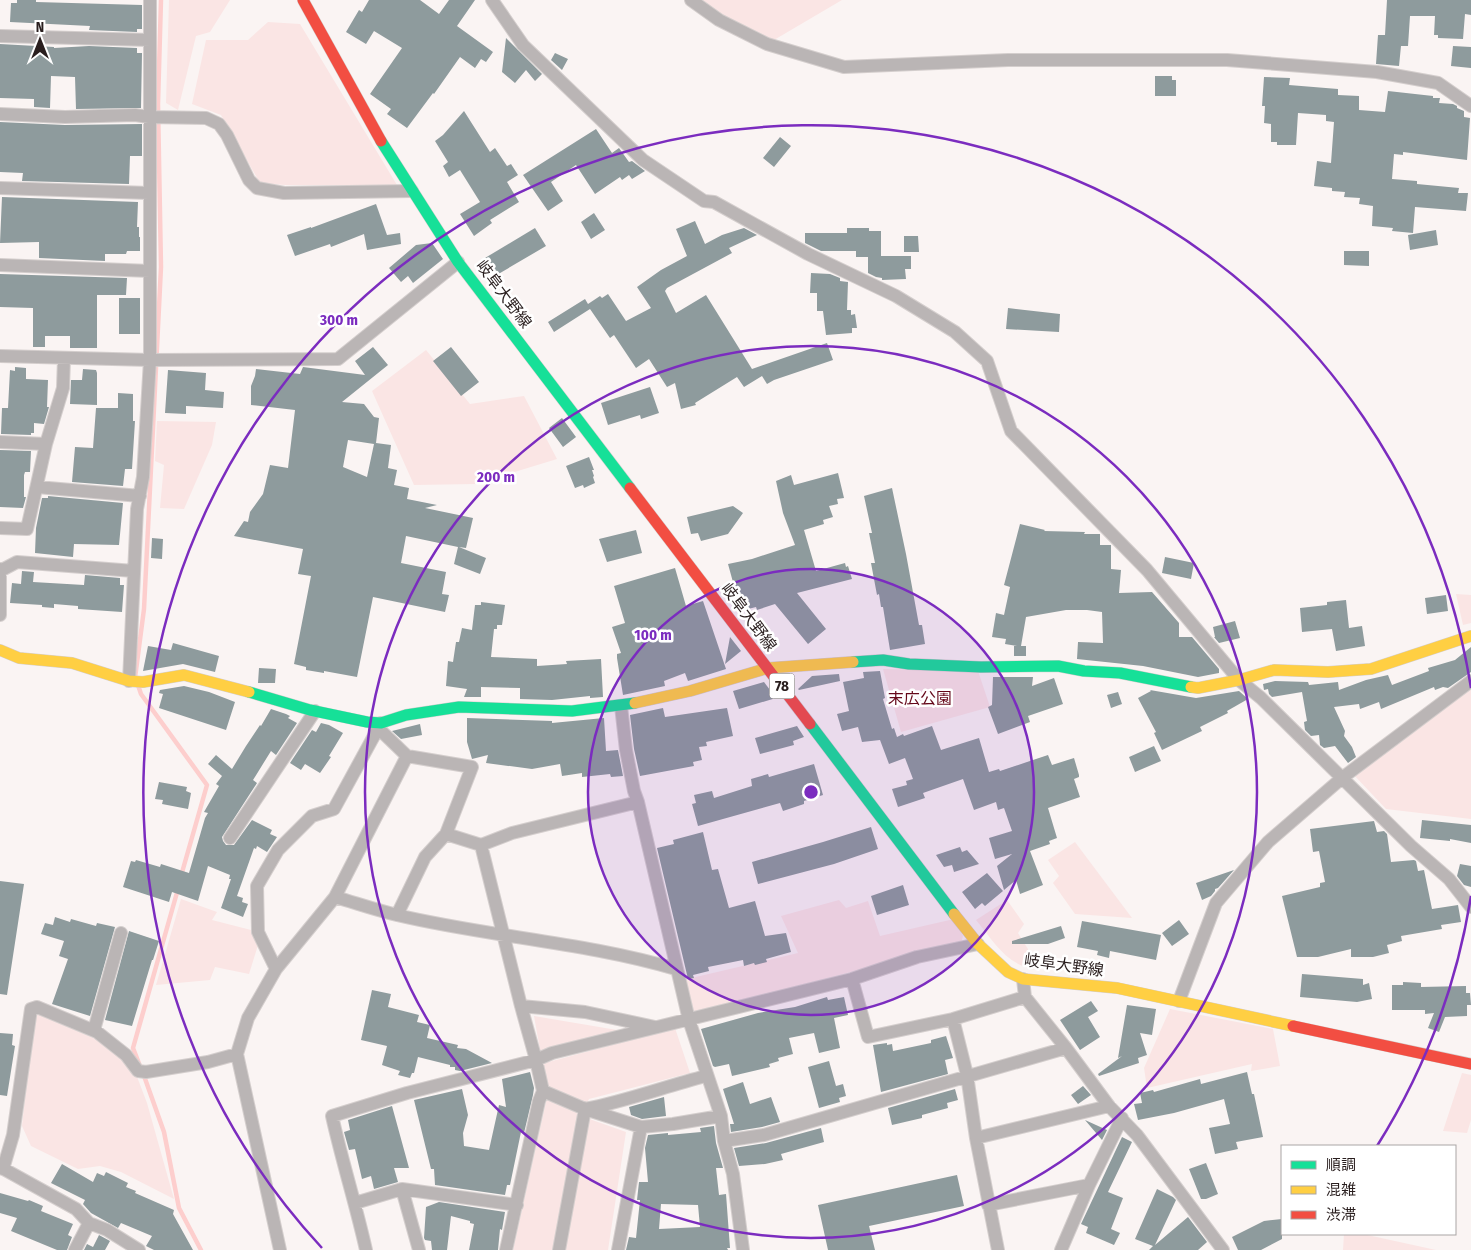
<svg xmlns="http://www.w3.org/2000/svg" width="1471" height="1250" viewBox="0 0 1471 1250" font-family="'Fira Sans Condensed','Noto Sans JP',sans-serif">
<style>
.green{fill:#fae5e4}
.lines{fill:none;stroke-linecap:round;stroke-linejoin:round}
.stream{stroke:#fdcecd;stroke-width:4.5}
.building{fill:#8e9b9d;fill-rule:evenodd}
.street-casing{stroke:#d4cecd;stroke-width:14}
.fast-casing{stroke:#d4cecd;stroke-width:12}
.slow-casing{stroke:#d4cecd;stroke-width:12}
.jam-casing{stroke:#d4cecd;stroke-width:12}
.street{stroke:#bab5b5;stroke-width:12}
.fast{stroke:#16e098;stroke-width:11}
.slow{stroke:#ffcf43;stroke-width:11}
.jam{stroke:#f24e42;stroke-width:11}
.ring{fill:none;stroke:#7b2cbf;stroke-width:2.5}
.labels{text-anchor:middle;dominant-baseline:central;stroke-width:5;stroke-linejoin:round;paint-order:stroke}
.shield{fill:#fff;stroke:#696262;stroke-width:1}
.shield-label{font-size:15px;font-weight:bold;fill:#291e1e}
.street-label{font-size:16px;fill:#291e1e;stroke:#fff}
.park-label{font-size:16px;fill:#65081a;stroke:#fff}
.centre{fill:#7b2cbf;stroke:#fff;stroke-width:2.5}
.ring-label{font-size:15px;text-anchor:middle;font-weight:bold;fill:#7b2cbf;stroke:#fff;stroke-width:5;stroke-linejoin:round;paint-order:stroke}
</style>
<rect width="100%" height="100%" fill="#faf4f3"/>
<path class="green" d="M169,0H230L210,32L196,36L178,110L166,103Z
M699,0H842L774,40L743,28Z
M268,22L300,24L397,185H285L260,183L221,115L192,104L206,40H248Z
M426,350L470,404L524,396L557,459L476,484L414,485L372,391Z
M157,421L216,422L212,445L184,509L160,508L164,465L155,461Z
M1456,594L1471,595V623L1463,625Z
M883,669L978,671L990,707L901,732Z
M1471,684V819L1386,809L1352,773Z
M1075,842L1132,918L1075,914L1053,883L1059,876L1048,860Z
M181,899L217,912L212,920L251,930L258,945L249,974L215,967L210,980L156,985Z
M839,900L846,908L868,901L880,936L954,919L963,936L961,943L691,1014L683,980L798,953L781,916Z
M1007,900L1024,924L1018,933L1041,970C1008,968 995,943 976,920Z
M1170,1009L1273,1029L1280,1066L1251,1071L1252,1064L1147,1088L1144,1068Z
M38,1014L100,1041L120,1057L136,1074L147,1103L174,1199L121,1172L100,1166L78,1169L31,1146L22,1126L33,1020Z
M534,1016L617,1030L618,1037L541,1055Z
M675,1028L690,1073L589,1099L581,1116L626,1132L608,1250H513L548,1093L541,1064Z
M1462,1073L1471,1075V1120L1467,1133L1443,1131Z
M1344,1234H1363L1436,1250H1343Z"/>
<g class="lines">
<path class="stream" d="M135,678L144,609L161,267L158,104L161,0
M138,685L141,694L207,785L181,876
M140,1066L133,1048L178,889
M143,1073L164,1132L179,1208L201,1250"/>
</g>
<path class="building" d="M17,0H36V2L142,5V29H137V32L89,30L90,26L10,22L11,3H17Z
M369,0H420L439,14L449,0H475L457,26L493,52L486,62L481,59L475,68L460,57L434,94L433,93L407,128L387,114L391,109L370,94L402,48L374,31L366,44L346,32L359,10L362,12Z
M1387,0H1471V15L1465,14L1463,39L1438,38V35H1434L1435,16H1410L1408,46H1401L1399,66L1376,64L1378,35H1385Z
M506,38L542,74L535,81L526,70L515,83L502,72Z
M0,44L54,47V48L89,46L137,48V53H142V54L141,108L76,109L75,77L51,76L50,108L34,107V99L0,98Z
M1453,46L1471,47V68L1451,66Z
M555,53L568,59L562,70L551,60Z
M1155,76H1172V80H1176V96H1155Z
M1264,77L1290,78L1289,85L1338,89V95L1359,96V110L1385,112L1388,91L1433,96V98H1440L1439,103L1453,104L1457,106V108L1464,111V117L1470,118L1467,160L1403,152V155L1394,154L1392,179L1417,181V184L1459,188L1458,193H1468L1466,211L1415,207L1413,233L1392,231L1393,228L1372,226L1373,206L1359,204L1360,198L1344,197L1345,192L1332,191V188L1314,186L1317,161L1331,163L1334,122L1326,121V115L1298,113L1296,145H1277V142H1271V124L1264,123L1265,106H1262Z
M464,111L490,152L495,148L507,166L511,164L518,175L507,182L519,202L490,220L492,223L474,236L460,214L480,202L460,170L449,177L443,166L448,162L435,141L443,135Z
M0,122L65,125L142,124V156H130L129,184L22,181L23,173L0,172Z
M596,129L612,153L619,148L629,162L632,161L645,171L632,179L629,175L622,180L620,177L595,194L576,165L551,182L563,201L548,211L523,175Z
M780,137L791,146L774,167L763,158Z
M2,197L138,202L137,227H139V237H140V251H127L126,254H105V261L39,258V242L0,243Z
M376,204L387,235L400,233L401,244L367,250L364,234L331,247L330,244L295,256L287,235L311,227V228Z
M594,213L605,230L591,239L581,222Z
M695,221L705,244L722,235L744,228L757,235L729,248L732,253L667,288L665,291L676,313L706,295L752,369L827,343L833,360L774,380L767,384L762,376L744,387L737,377L695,403L696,405L681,409L675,383L667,387L649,359L636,368L614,335L610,338L590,309L554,332L548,322L585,299L588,304L600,296L602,298L608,294L626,321L651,308L637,287L661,270L687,256L676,229Z
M535,228L546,246L495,276L485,258Z
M847,228H869V231H881V256H911V269H905L906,279L882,280V278L876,277L868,273V257H856V251H821L805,243V233H847Z
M1436,230L1438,245L1410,250L1408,235Z
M904,236H918L919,252H904Z
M432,243L443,259L413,283L408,276L401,282L389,268L416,245Z
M1344,251H1369V266L1344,265Z
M811,273L830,274L840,278V281L848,282L847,310H851V315L855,314L857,328H852V333L826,335L823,311H817V293H810Z
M0,274L127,278L126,295H97V348H70V336H45V347H33V308L0,307Z
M119,298H140V334H119Z
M1008,308L1060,314L1059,332L1006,329Z
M373,347L388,365L342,402L364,404L374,417L379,418L376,443L391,445L388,468L397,470L394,485L409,488L407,499L437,505L425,508L473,518L466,548L459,547L486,558L480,574L454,564L458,547L406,536L401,563L446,572L442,594L449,595L445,612L373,597L357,677L324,671V673L306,670V667L294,664L311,576L298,574L303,549L234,536L244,521L248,522L250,512L263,494L270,465L288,468L295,410L251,405V386L255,376L256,369L300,374L303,367L365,375L355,361ZM348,440L374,444L367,477L343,467Z
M451,347L479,382L461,396L433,361Z
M15,367L26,368V379L48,380L47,407H49L44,424L34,423V433H31V435L1,434L2,408H8L10,370L15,371Z
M83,369L96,370L97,373V405L70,404L71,380H82Z
M168,370L206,373L205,390L224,392L223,408L186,406V414L165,413Z
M650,387L659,413L641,419L640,415L608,425L601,403Z
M118,393L133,394V421H135L132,469H125L123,486L72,482L75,447L93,448L96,408H118Z
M562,418L576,437L563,447L549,428Z
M0,450L31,451L30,472H25L24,475V497H26L23,508L0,507Z
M589,457L594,470H592L594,476L593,477L595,483L584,488L583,485L575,488L566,466Z
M838,473L844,498L837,499L838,504L829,506L833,517L823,520L824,524L804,530L816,571L845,563L846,567L848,566L852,579L797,593L826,629L808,644L775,604L757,610L756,607L744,610L742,603L739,604L728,564L752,559L795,545L783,513L776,481L791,475L794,485Z
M892,488L906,554L919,625H922L925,644L890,650L883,607H881L879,594L877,595L871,563H875L869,533H872L864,496Z
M48,496L123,503L119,545L74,544L73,557L35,553L36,528L42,498H48Z
M733,506L743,513L728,534L701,541L698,533L691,534L687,517Z
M1020,524L1045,530L1044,531L1085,532L1084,534H1100V545H1111V569L1121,570L1119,593L1152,592L1179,623V637H1192L1219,669V673L1198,677L1143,666L1077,659L1078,642L1103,643L1102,612L1087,610H1066L1026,617L1021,646H1026V656H1014V646H1017L1005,644L1006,639L992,637L996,613L1004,615L1010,587L1004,585Z
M636,530L642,553L607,562L599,539Z
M152,538L163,539L162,559L151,558Z
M1165,557L1194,563L1191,579L1162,573Z
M675,568L686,606L703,601L726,669L688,681L685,673L664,681L665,686L623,695L617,658V654L621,653L612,627L625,623L614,586Z
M22,571L34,572L33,582L84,585L85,575L120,578V585H124L122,612L78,609V606L54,604V608L42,607V605L10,603L12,583L21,584Z
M1446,595L1448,611L1427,614L1425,598Z
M1346,600L1349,628L1362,626L1365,646L1336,651L1332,629L1302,632L1300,608L1327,605V602Z
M481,602L505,605L502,625H497V629H494L491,657L537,659V666L567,664L566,661L601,659L603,697L590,698V696L552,700L520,699V688L481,687V697H464L467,689L446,686L448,661L453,662L456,642H459L462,628L472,630L475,605H481Z
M1235,621L1240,638L1219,643L1214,637H1215L1213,627Z
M730,637L741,651L725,664Z
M173,643L219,656L215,672L183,664L143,671L148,646L171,650Z
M1471,647V672L1448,688L1443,687L1435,690L1434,687L1381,709L1379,702L1360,709L1359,704L1334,707L1345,731L1344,736L1352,747L1356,757L1348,763L1335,746L1324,748L1320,745L1319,735L1311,736L1305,730L1304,722L1307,721L1302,692L1272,697L1269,694L1268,689L1264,690L1263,684L1275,681L1308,682L1309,685L1338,682L1339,690L1366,680L1388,675L1392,685L1429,671L1428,668L1455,660Z
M259,668L276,669L275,683H258Z
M880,671L885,698L883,699L892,729L894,728L897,737L903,734L904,736L932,726L941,750L979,738L989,772L999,769L1000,771L1048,755L1052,765L1074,758L1079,775V777L1074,779L1080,797L1048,808L1057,838L1049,841L1050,844L1030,851L1043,885L1020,894L1016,880L1004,890L997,866L1012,854L995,859L989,838L1012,831L1004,808L998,810L996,802L974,810L963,779L923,793L925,798L898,807L892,789L907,785L906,781L913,779L905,758L889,764L880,740L862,742L858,727L842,731L837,714L849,711L843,682L864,678L863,672Z
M839,674L840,681L799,690L798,689L812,676Z
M993,677H1033L1032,686L1054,678L1063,704L1028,716L1030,722L998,734L988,707L992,705Z
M764,682L776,698L739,709L733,691Z
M184,686L209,692L235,702L226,730L159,708L163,694L159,693L160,690Z
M1150,690L1196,698L1239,691L1248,699L1227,711L1228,713L1200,727L1202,731L1162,750L1154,733L1156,732L1138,698L1151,691Z
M1118,692L1122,704L1111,708L1107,695Z
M663,708L665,717L727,708L733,736L706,742L707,746L699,747L702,760L693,762L694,766L640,776L634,749L630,715Z
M271,709L286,714L290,716L288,718L297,723L276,755L271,751L253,780L257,783L222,837L223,841L226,845H234L252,820L272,830L270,834L277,837L267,852L257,846L256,849L254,848L237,896L243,898L242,902L248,904L243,917L221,908L231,879H229L230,875L208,866L198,901L172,892L169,902L123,887L131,861L135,862L136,860L160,867L161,864L189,873L205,818L208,813L204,812L219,786L216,784L222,776L208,764L216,755L232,769L246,746L260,725L261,726Z
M467,718L552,721V723L604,718L606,751L618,750L623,776L611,777L610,774L582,777V773L562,776L560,764L532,769L486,763L488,755L472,759L467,742Z
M321,723L329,725L343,733L329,756L331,757L320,773L305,764L301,770L290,763L312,730L316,732Z
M420,724L422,735L401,739L392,731Z
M797,726L804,737L793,741L794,745L760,754L755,738Z
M1154,746L1161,761L1135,772L1129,757Z
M814,764L823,795L804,801V804L783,811L780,803L698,826L692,804L696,803L694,795L712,791L714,798L752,786L751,779L768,774L769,777Z
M159,782L187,787L186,791L191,793L188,809L162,804L163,800L155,799Z
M1422,820L1471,825V843L1450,839V841L1420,838Z
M1374,821L1377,832L1384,831L1387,834L1391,862L1414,860L1416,861L1418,871L1424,870L1432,909L1458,905L1461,922L1441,925L1442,929L1401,936L1402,941L1387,945L1389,953L1373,957H1351V949L1318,957H1297L1282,896L1320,887V883L1325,882L1319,851L1313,852L1310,829Z
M871,827L878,849L834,864L758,884L752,862L823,842Z
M703,832L712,870L718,869L729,908L755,901L765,936L786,933L791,952L766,959L767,962L755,965L754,963L744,966L743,960L708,967L709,971L693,975L694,978L688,979L657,848L674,844L673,840Z
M960,847L962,852L967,850L979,864L954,872L952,865L944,867L936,855Z
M1460,864L1471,866V887L1464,885L1457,876Z
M1234,870L1218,888L1215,889V891L1211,896L1202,900L1196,883Z
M987,873L1003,891L985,906L982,903L975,909L962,892Z
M0,881L24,884L7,995L0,994Z
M903,885L909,905L877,915L871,896Z
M55,917L70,922L71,919L96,926L97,923L115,927L90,1016L52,1004L68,959L59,956L64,941L41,934L45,923L53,925Z
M1179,920L1189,934L1172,946L1162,933Z
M1082,921L1161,935L1156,960L1110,951L1109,958L1097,955L1098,951L1077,947Z
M1061,926L1065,938L1048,944H1012V941Z
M129,931L159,941L153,960H152L132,1026L105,1020Z
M1302,974L1363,979V985L1369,983L1372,999L1357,1002L1300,997Z
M1403,982L1421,983V987L1466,986V993H1470L1471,1005H1467V1016L1445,1017L1439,1032L1428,1028L1434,1013L1425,1014V1010H1392V985H1403Z
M372,990L391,994L388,1007L419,1015L417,1022L430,1025L427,1038L458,1045L457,1048L466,1049L492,1063L460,1071L455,1070V1067H450V1065L418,1057L414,1073H412L410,1078L398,1075L400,1071L382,1065L387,1046L361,1040Z
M827,997L828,1000L844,997L848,1015L834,1018L840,1048L819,1053L814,1033L789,1038L793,1054L778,1058L779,1061L769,1064L770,1067L732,1076L729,1064L715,1067L713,1066L701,1029L758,1013L795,1007Z
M1091,1001L1098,1011L1088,1017L1100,1037L1080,1050L1060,1020Z
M1127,1005L1156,1009L1152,1035L1140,1033L1147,1055L1138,1058L1139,1063L1099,1076L1098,1074L1122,1056L1118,1058Z
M0,1033L13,1034L12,1045L15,1046L7,1096L0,1095Z
M946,1036L953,1058L945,1060L948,1074L881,1092L873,1045L887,1043V1045L892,1044L893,1051L931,1043V1040Z
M829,1061L836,1086L843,1084L846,1096L839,1098L840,1102L819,1108L808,1067Z
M530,1072L534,1088L533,1095L524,1133L521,1132L510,1185H507L505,1195L435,1185L434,1169H431L414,1100L462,1089L468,1115L463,1133L464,1146L489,1150L499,1105L506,1107L502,1079Z
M1247,1072L1252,1094H1254L1263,1137L1236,1142L1238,1149L1215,1154L1209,1128L1230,1124L1224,1099L1174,1113L1138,1120L1134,1104L1142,1103L1140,1093L1153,1090L1154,1092L1200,1079L1201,1084Z
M743,1082L750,1104L771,1097L780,1122L762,1127L731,1132L730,1124H734L723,1089Z
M1083,1086L1091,1095L1078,1104L1071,1095Z
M955,1089L958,1100L947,1103L948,1108L922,1115V1118L892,1125L888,1108Z
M664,1097L666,1116L642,1119L631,1115L629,1107Z
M392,1106L409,1168H394L398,1182L374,1189L371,1176L362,1179L355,1149L349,1150L344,1132L350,1130L348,1120Z
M1085,1120L1107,1130L1102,1140Z
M714,1126L716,1143L723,1168H716L719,1195L726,1194L730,1248H727L728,1250H626L629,1237L636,1238L640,1200H637L639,1182H648L645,1148L648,1135L668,1133V1135L701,1132L700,1128ZM661,1204L698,1205L700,1227L659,1229Z
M821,1128L824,1142L781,1154L783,1160L765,1164L739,1166L734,1148L766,1143Z
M1122,1137L1132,1142L1108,1192L1123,1198L1111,1229L1120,1233L1114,1245L1086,1233L1088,1227L1081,1224Z
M1206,1163L1218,1194L1206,1199H1201L1189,1169Z
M62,1164L93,1182L97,1173L104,1176L106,1172L128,1183L126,1187L136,1191L135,1193L174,1210L173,1214L193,1250H154L146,1246L152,1236L121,1223L118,1228L91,1213L83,1204L85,1200L51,1183Z
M957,1175L964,1206L869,1226L875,1250H828L818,1205Z
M1157,1189L1173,1197L1176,1200L1155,1245L1188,1217L1207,1242L1198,1250H1149L1153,1246L1135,1239Z
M0,1193L28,1201L29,1200L43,1206L41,1211L73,1224L68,1235L72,1237L67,1250H57L11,1231L17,1218L0,1213Z
M439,1202L505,1212L502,1230L500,1229L498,1250H469L474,1224L470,1223V1221L451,1216L447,1250H432L431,1241L425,1240L424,1238L426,1207Z
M1282,1219V1239L1261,1250H1238L1232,1237L1264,1221Z
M99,1235L110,1241L105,1250H84L87,1244L93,1247Z"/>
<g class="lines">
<g class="street-casing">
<path id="street" d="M492,0L523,45L643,160L704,201L714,202L808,254L896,296L955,332L987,361L1011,431L1147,570L1239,680L1261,698L1411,846L1449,879L1471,907
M691,0L719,20L767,44L844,67L1008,60H1227L1377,72L1438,83L1471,106
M0,36L150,40
M0,114L65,117L135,115L149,117L206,118L219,124L227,135L249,180L257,188L284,193L412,191
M0,188L149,193
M0,265L150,271
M0,356L150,360L338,359L458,262
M0,442L46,444
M37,487L140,496
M0,528L27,529L46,444L63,388L64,358
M0,569V615
M0,571L17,562L134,571
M129,681L137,509L143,477L150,360V0
M621,706L626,750L634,791L638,802L689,1020L721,1116L724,1141L733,1174L743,1250
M378,728L407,756L472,767L446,834L425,857L397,915
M446,834L481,845L512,833L638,802
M230,838L315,711
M481,845L521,1006L585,1012L655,1027
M335,897C356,903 376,910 397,915C489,937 585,942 676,969
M276,969L258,932L257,886L278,850L312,816L334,809L381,723
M852,979L868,1037L953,1019L1025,997
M1023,979L1025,997L1066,1048L1109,1106L1137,1135L1223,1250
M1179,1001L1216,903L1268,842L1342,778L1471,681
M953,1019L967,1075L976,1138L998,1250
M94,1030L121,933
M543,1091L585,1109L641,1127L673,1124L721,1116
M976,1138L1109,1106
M724,1141L764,1135L1066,1048
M0,1167L76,1209L89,1223L107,1230L139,1250
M3,1169L13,1135L31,1009L37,1007L97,1032L126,1055L138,1071L146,1072L208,1062L237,1054
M402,1189L419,1250
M355,1203L402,1189L517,1205
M988,1205L1089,1185
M75,1250L89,1223
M280,1250L237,1054L248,1018L276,969L335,897L407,756
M366,1250C356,1205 342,1161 332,1116L407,1093L536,1060L552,1053L852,979L917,957L978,944
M506,1250L539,1101L543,1091L536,1060L521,1006
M559,1250L585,1109C627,1101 666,1086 706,1076
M618,1250L641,1127
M1061,1250L1089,1185L1122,1118"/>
</g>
<g class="fast-casing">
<path id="fast" d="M381,141L458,262L630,488
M853,662L883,660L909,664L981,667L1058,666L1084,671L1120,673L1191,687
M249,692L310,710L367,722L381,723L406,715L459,707L572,711L635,703
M810,724L954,914"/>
</g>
<g class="slow-casing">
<path id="slow" d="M0,650L19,658L72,663L129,681L143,682L184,675L249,692
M1191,687L1198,688L1239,680L1274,670L1328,672L1371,669L1471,636
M635,703L690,691L768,668L853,662
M954,914L978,944L1008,972L1023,979L1117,988L1293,1026"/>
</g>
<g class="jam-casing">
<path id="jam" d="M303,0L381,141
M630,488L810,724
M1293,1026L1471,1064"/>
</g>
<use href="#street" class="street"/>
<use href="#fast" class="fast"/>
<use href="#slow" class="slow"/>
<use href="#jam" class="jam"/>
</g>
<circle cx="811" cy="792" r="223" fill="#7b2cbf" fill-opacity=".12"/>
<g class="ring">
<circle cx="811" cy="792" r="223"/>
<circle cx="811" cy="792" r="446"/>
<path d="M1471 896A668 668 0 0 1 1377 1146M322 1248A668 668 0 1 1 1471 688"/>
</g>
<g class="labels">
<rect class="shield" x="769.5" y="673.5" width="25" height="25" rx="4"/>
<g class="shield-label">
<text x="782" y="686">78</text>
</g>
<g class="street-label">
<text transform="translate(504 294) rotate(53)">岐阜大野線</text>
<text transform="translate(749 617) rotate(53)">岐阜大野線</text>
<text transform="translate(1064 965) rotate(8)">岐阜大野線</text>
</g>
<g class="park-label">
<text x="920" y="698">末広公園</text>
</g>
</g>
<circle cx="811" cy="792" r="8" class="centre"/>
<g class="ring-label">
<text x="339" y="325">300 m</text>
<text x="496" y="482">200 m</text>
<text x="653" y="640">100 m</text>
</g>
<rect x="1281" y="1145" width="175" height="90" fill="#ffffff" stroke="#a9a5a5"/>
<rect x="1291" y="1161" width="25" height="8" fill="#16e098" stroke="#a9a5a5"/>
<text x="1326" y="1170" font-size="15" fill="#291e1e">順調</text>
<rect x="1291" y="1186" width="25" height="8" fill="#ffcf43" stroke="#a9a5a5"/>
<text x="1326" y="1195" font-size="15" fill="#291e1e">混雑</text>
<rect x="1291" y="1211" width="25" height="8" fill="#f24e42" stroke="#a9a5a5"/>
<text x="1326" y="1220" font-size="15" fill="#291e1e">渋滞</text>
<g transform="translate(40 40)" stroke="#ffffff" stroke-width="4" paint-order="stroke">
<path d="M0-4L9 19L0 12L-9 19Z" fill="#291e1e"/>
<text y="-8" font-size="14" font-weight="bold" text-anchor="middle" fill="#291e1e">N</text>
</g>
</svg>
